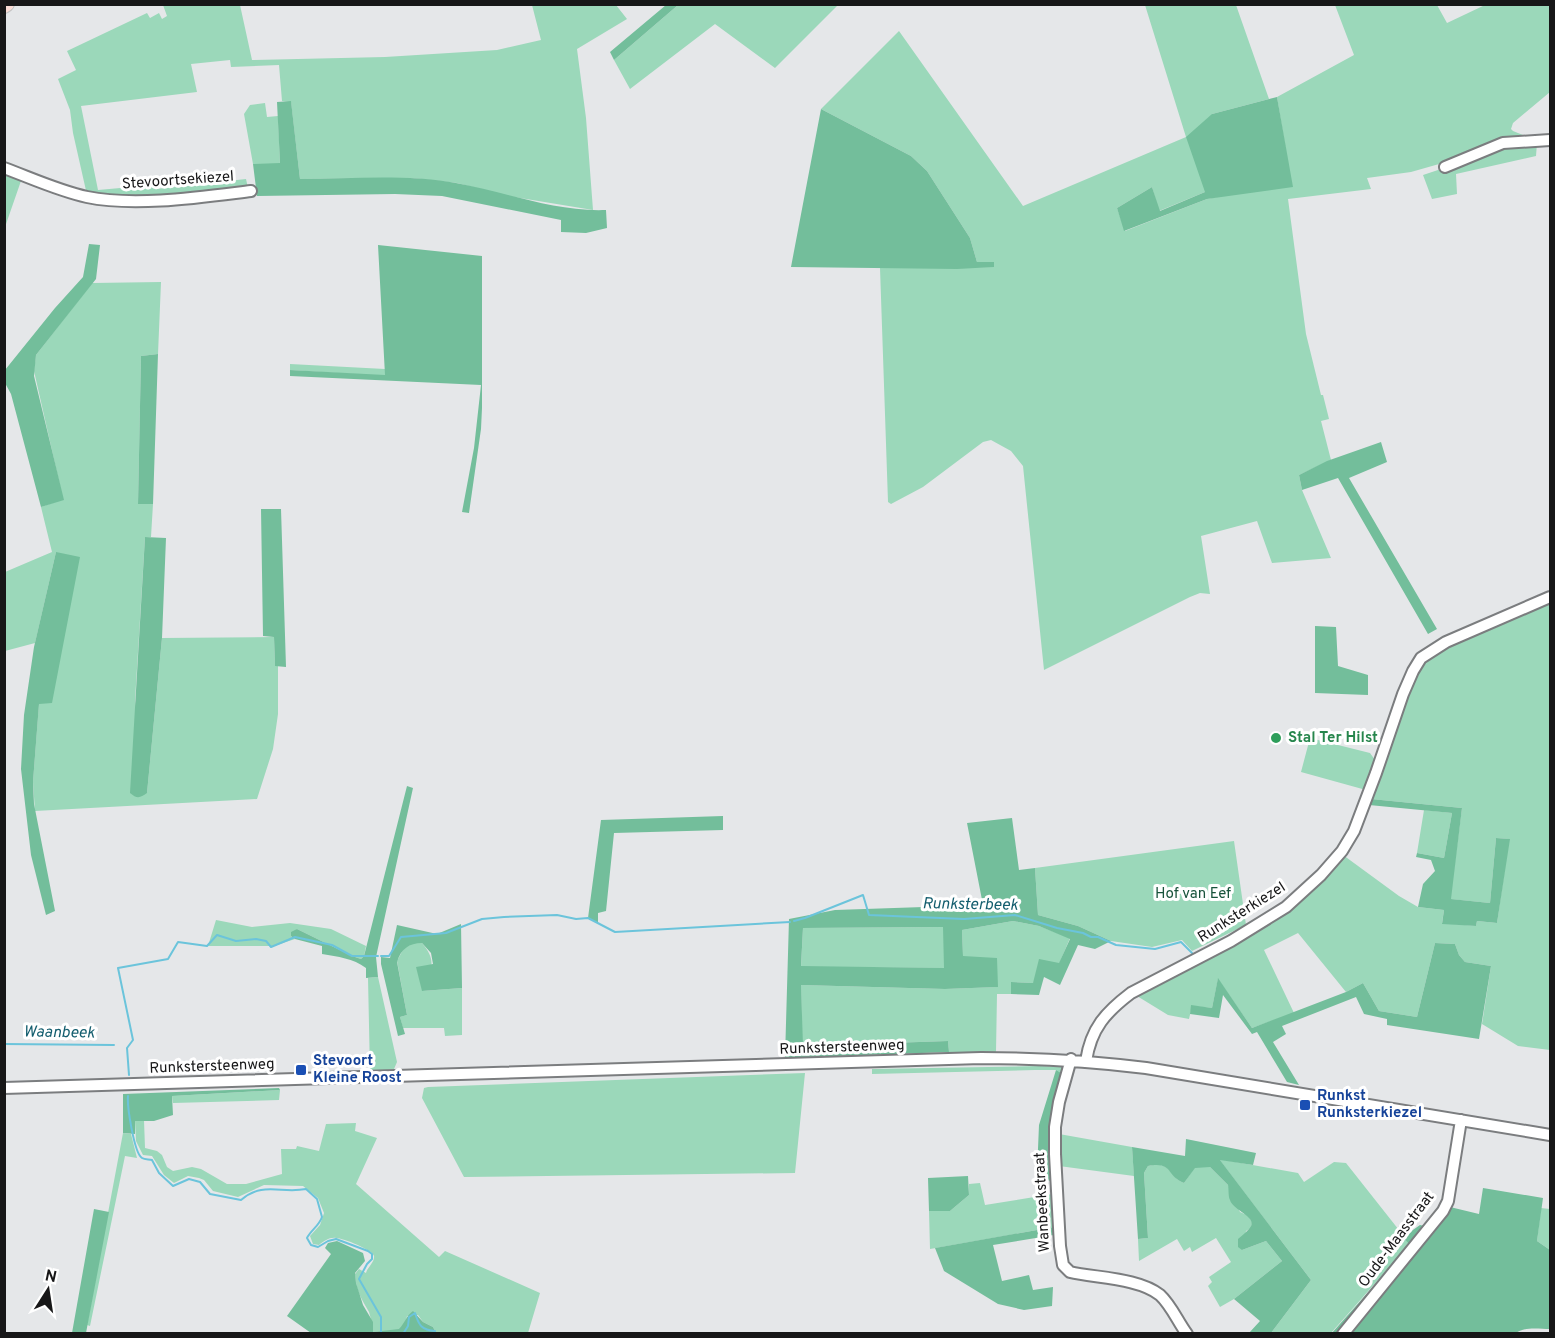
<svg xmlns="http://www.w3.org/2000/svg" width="1555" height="1338" viewBox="0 0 1555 1338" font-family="Overpass,sans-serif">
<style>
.green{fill:#9bd8ba}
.forest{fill:#73be9b;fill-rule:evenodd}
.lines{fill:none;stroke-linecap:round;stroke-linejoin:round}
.stream{stroke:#6bc4db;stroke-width:2}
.minor-casing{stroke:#7b7d7f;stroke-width:14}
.major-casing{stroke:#c3c3c3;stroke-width:16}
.minor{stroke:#fff;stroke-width:10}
.major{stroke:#fadcd6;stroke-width:14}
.leisure-dot{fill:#2e9e5b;stroke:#fff;stroke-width:2}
.transit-dot{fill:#1a4fb4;stroke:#fff;stroke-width:2}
.labels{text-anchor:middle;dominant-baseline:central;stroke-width:6;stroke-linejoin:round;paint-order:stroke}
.street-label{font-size:15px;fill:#171718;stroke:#fff}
.leisure-label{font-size:15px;font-weight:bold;fill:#27864d;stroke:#fff;text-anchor:start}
.park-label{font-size:15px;fill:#18533b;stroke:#fff}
.transit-label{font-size:15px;font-weight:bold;fill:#164399;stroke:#fff;text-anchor:start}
.water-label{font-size:16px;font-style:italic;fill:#135d6e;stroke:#fff}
</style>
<rect width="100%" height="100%" fill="#e5e7e9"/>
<path class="green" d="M163,5H240L252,60L385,57L497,50L541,40L532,5H616L627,19L577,49L586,118L593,210L508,196L457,183L413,178L300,179L291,102L282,101L279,65L231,67L230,60L191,64L197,92L81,106L98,190L154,185L156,189L246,179L248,188L128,198L87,195L73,133L70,110L58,79L76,70L67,51L147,13L150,18L159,13L162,19L167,16Z
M678,5H838L775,68L715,24L630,89L614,60Z
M1145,5H1236L1269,99L1212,114L1205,192L1159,211L1152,187L1117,208L1125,231L1207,199L1291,182L1277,97L1354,55L1335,5H1437L1447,23L1485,5H1550V92L1513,123L1511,129L1513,131L1530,138L1411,172L1367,178L1371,189L1288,199L1306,334L1321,395H1323L1329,419L1321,421L1331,460L1299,475L1302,490L1331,558L1272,563L1257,521L1201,536L1210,594L1200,593L1190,597L1044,670L1023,466L1011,451L991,440L983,442L923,487L891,504L888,502L880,268L994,267L977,262L970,238L927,171L911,156L821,109L899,31L1023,206L1186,137Z
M265,103L267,117L278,116L280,164H253L244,114L250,105Z
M1537,143L1536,156L1456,174L1457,194L1432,199L1423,175L1459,163L1499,146Z
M5,172L22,178L5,227Z
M161,282L158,354L141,356L138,504H153L151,537H145L135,701L147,793L162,638L274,637L275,666H278V714L273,749L257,799L35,811L33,782L39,703H51L56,552L35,643L5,651V572L52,552L41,507L63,499L34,371L36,355L92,283Z
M290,364L385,369V376L290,370Z
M1550,601V1050L1518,1046L1482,1024L1491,966L1465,962L1459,955L1455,944L1435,943L1417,1017L1379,1011L1363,983L1346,992L1298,933L1264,950L1294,1013L1252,1028L1218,979L1212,1008L1192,1006L1189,1019L1168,1015L1137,996L1283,914L1343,855L1399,896L1418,907L1444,910L1442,923L1476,926L1477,921L1497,923L1509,839L1496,838L1490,903L1450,899L1462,808L1371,799L1404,701L1422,663L1445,646Z
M1310,738L1370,753L1375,760L1366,790L1301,772Z
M1424,810L1452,813L1444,858L1417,853Z
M1234,841L1246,925L1192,951L1182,940L1152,947L1111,941L1078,926L1038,915L1035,868Z
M216,920L252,927L290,923L331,929L366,946L364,956L361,959L352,956L297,929L291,936L295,939L274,946H208Z
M1013,921L1039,926L1070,938L1059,964L1033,983L1011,982V994H997L996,1052H949L948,1041L802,1046L801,985L945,989L997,987L963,957L962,930Z
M944,927L945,968L801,967L803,928Z
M413,943H422C438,962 431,970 422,991L462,988V1035L445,1036L444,1028H403L400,1017L407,1015L397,961L404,948Z
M378,977L397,1062L394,1069L370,1072L368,978Z
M1040,1066L1062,1067L1065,1075L1056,1070H1035L872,1074V1069Z
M805,1073L795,1173L464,1177L422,1098L424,1088L428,1087Z
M280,1090L279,1100L173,1103L172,1096Z
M144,1120L145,1148L157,1151L162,1155L167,1167L173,1171L192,1167L201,1169L227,1184H246L282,1174L281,1149H296L297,1146L319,1151L326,1124L356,1123L355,1131L377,1138L356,1184L439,1257L445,1251L540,1293L528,1333H436L433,1327L423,1322L418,1315L407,1316L405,1324L399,1330L373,1332C372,1326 371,1318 369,1312C361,1298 356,1291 355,1274L359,1269L366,1273C367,1268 375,1262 374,1256C373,1250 343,1238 336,1238C330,1237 324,1241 319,1245L313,1244L310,1236L320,1225L324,1213L318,1198L303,1186L264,1185L238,1197L213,1191L204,1180L199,1178L188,1176L174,1183L164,1175L152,1156L143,1155L136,1141L135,1121Z
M123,1133L131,1134L137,1158L125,1156L90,1326L87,1325Z
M1059,1134L1132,1147L1134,1176L1059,1166Z
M1219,1159L1298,1173L1304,1182L1334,1162L1346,1163L1410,1244L1331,1333H1271L1311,1280Z
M1158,1164C1175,1169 1170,1177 1184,1183L1195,1167H1210L1228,1185L1240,1212L1249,1216L1252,1223L1251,1228L1246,1231L1242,1250L1266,1241L1282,1261L1234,1299L1220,1307L1208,1286L1212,1282L1209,1277L1231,1262L1216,1238L1192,1252L1190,1247L1184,1251L1177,1239L1139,1261L1138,1239L1148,1238L1144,1173L1148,1166Z
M980,1183L985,1205L1053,1194L1054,1227L930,1249L929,1211H950L969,1195V1184Z
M1541,1208L1550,1209V1250L1537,1241Z"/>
<path class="forest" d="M666,5H678L614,60L610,52Z
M1277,97L1293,187L1207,199L1124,231L1117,208L1152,187L1160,211L1205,192L1186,137L1212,114Z
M291,101L300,179C352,179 405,174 456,183C506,192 555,212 606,210L607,228L586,233L561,232V220L442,196L395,194L257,196L253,164L280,163L277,102Z
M821,109L911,156L927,171L970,238L977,262H994V267L957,269L791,267Z
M89,244L100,245L96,279L36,355L34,376L64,500L41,507L11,394L5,383V370L55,308L83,277Z
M378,245L482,256V408L481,429L469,513L462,512L474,448L481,385L290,376V370L385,375Z
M158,354L153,504H138L141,356Z
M1381,442L1387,462L1349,478L1437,629L1428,634L1338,478L1302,490L1299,475L1327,461Z
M261,509H281L286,667L275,666L274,637L263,636Z
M145,537L166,538L162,638L147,793C140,798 137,799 130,793Z
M56,552L80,557L52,703L39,704L33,782L34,804L55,911L46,915L31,855L21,769L24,715L34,647Z
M1315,626L1336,627L1338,666L1368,675V695L1315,693Z
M407,786L413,788L376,957L378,977L366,978V968C353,958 338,957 322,954V946L295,939L291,936V932L297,929L352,956L361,959L364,956Z
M1371,799L1462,808L1451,899L1490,903L1496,838L1510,839L1497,923L1477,921L1476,926L1442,924L1444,910L1418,907L1423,884L1435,871L1431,860L1416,857L1417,853L1444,858L1452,813L1369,805Z
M723,816V830L614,833L606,911L598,913V923L588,918L601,820Z
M1012,818L1019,870L1035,868L1038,915L1078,926L1111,941L1095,949L1078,945L1060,985L1044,977L1039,995L1011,994V982L1033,983L1039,959L1059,963L1070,939L1039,926L1013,921L962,930L963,956L997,958L998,987L945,989L801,985L803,1046L948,1041L949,1052L785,1058L789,919L835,910L983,905L967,823ZM943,927L944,968L801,966L803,928Z
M461,924L462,988L422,991L416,967L433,964L431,953L422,943C409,943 401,949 397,962L407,1015L400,1017L405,1034L398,1036L381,964V957L390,958L397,925L437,934Z
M1435,943L1455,944L1459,955L1465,962L1491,966L1479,1039L1387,1025V1019L1364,1014L1356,997L1282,1026L1286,1034L1273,1042L1299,1085L1287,1082L1257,1032L1252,1034L1223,995L1219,1018L1190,1014L1191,1005L1212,1008L1218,978L1252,1028L1346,992L1363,983L1379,1011L1417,1017Z
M1056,1070L1065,1075L1053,1175L1050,1181L1042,1178L1037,1172L1039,1125Z
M279,1088L280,1090L172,1096L173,1115L154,1121H135V1134L123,1133V1094Z
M1186,1139L1256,1153L1253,1165L1220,1160L1311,1280L1271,1333H1249L1260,1321L1234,1299L1282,1261L1266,1241L1242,1250L1238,1247V1239C1242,1236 1246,1232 1249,1229C1260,1217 1233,1211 1230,1200C1228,1196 1229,1190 1228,1185L1210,1167L1195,1168L1184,1183C1166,1176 1173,1161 1148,1166L1144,1173L1148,1238L1138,1239L1132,1147L1185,1156Z
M968,1176L969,1195L950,1211H929L928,1178Z
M1483,1188L1543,1198L1537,1241L1550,1250V1329C1539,1329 1524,1326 1515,1334H1331L1410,1245L1403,1237L1420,1225L1433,1228L1450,1207L1479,1214Z
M94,1209L109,1212L86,1333H72Z
M1054,1227V1235L993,1245L1002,1281L1029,1275L1033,1290L1053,1287L1052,1306L1024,1310L998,1304L944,1271L935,1248Z
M337,1241L363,1253L365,1261L355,1273L356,1283L363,1305L373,1322V1332L399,1329C405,1323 406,1316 413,1311L423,1322L433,1327L436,1333H311L287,1316L331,1254L325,1248L328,1243Z"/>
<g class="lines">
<path class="stream" d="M794,921L805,918L863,895L869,915L964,919L1015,915L1057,928L1083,933L1091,937H1098L1116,945L1155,949L1181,942L1192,953
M381,956H389L401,937L446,933L482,919L504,917L557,915L576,919L588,918L615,932L790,922
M4,1044L114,1045
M127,1048L133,1040L118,968L168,959L178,942L207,946L217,935L236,941L256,939L266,941L271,947L295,937L332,945L352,956H378
M127,1048L129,1075
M128,1096C127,1106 134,1153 142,1158C145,1160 149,1159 152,1160L159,1173L173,1186L189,1179L200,1182L210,1194L241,1200C263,1181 281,1194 306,1189L317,1199L322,1217C319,1226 311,1230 307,1238L311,1245L318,1247L328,1241L336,1239L368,1251L372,1254V1259L367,1264L359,1279L381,1317V1334
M403,1334L408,1326L409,1317L415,1313C419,1326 422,1330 435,1331V1334"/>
<g class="minor-casing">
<path id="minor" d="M1445,167L1503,143L1550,140
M4,168C31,178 59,191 87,197C135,207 202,197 251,191
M1071,1059L1059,1102L1055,1127V1154L1060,1246L1063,1265L1070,1272C1096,1278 1139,1278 1160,1295C1171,1305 1178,1322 1187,1334
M1086,1061C1091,1028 1106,1012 1131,993L1231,941L1286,907L1321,875L1342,851L1354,831L1376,773L1403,694L1413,671L1421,658L1446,642L1550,597
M4,1088L981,1058C1037,1058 1091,1061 1146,1068L1550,1135
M1343,1334L1443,1211L1448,1201L1461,1120"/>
</g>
<g class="major-casing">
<path id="major" d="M4,6L7,4"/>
</g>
<use href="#minor" class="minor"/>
<use href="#major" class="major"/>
</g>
<circle class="leisure-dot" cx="1276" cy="738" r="6"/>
<g class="transit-dot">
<rect x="295" y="1064" width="12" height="12" rx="3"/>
<rect x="1299" y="1099" width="12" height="12" rx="3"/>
</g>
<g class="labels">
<g class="street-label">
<text transform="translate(178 181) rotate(-4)">Stevoortsekiezel</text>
<text transform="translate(1242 913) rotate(-32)">Runksterkiezel</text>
<text transform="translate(842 1048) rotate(-2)">Runkstersteenweg</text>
<text transform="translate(212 1067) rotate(-2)">Runkstersteenweg</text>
<text transform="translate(1043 1202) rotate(-93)">Wanbeekstraat</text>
<text transform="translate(1397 1240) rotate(-53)">Oude-Maasstraat</text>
</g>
<g class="leisure-label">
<text x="1288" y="738">Stal Ter Hilst</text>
</g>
<g class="park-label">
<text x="1193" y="894">Hof van Eef</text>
</g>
<g class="transit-label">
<text x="313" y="1061">Stevoort<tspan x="313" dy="17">Kleine Roost</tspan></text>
<text x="1317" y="1096">Runkst<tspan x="1317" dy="17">Runksterkiezel</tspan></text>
</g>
<g class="water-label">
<text transform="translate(970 905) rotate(1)">Runksterbeek</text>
<text transform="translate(59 1033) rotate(1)">Waanbeek</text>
</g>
</g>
<rect width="1555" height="1338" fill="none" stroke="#171718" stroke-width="12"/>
<g transform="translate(48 1290) rotate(12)" stroke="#ffffff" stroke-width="4.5" paint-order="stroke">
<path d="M0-4.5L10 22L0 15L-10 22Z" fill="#171718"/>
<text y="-9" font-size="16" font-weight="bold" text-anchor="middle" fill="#171718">N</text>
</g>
</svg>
